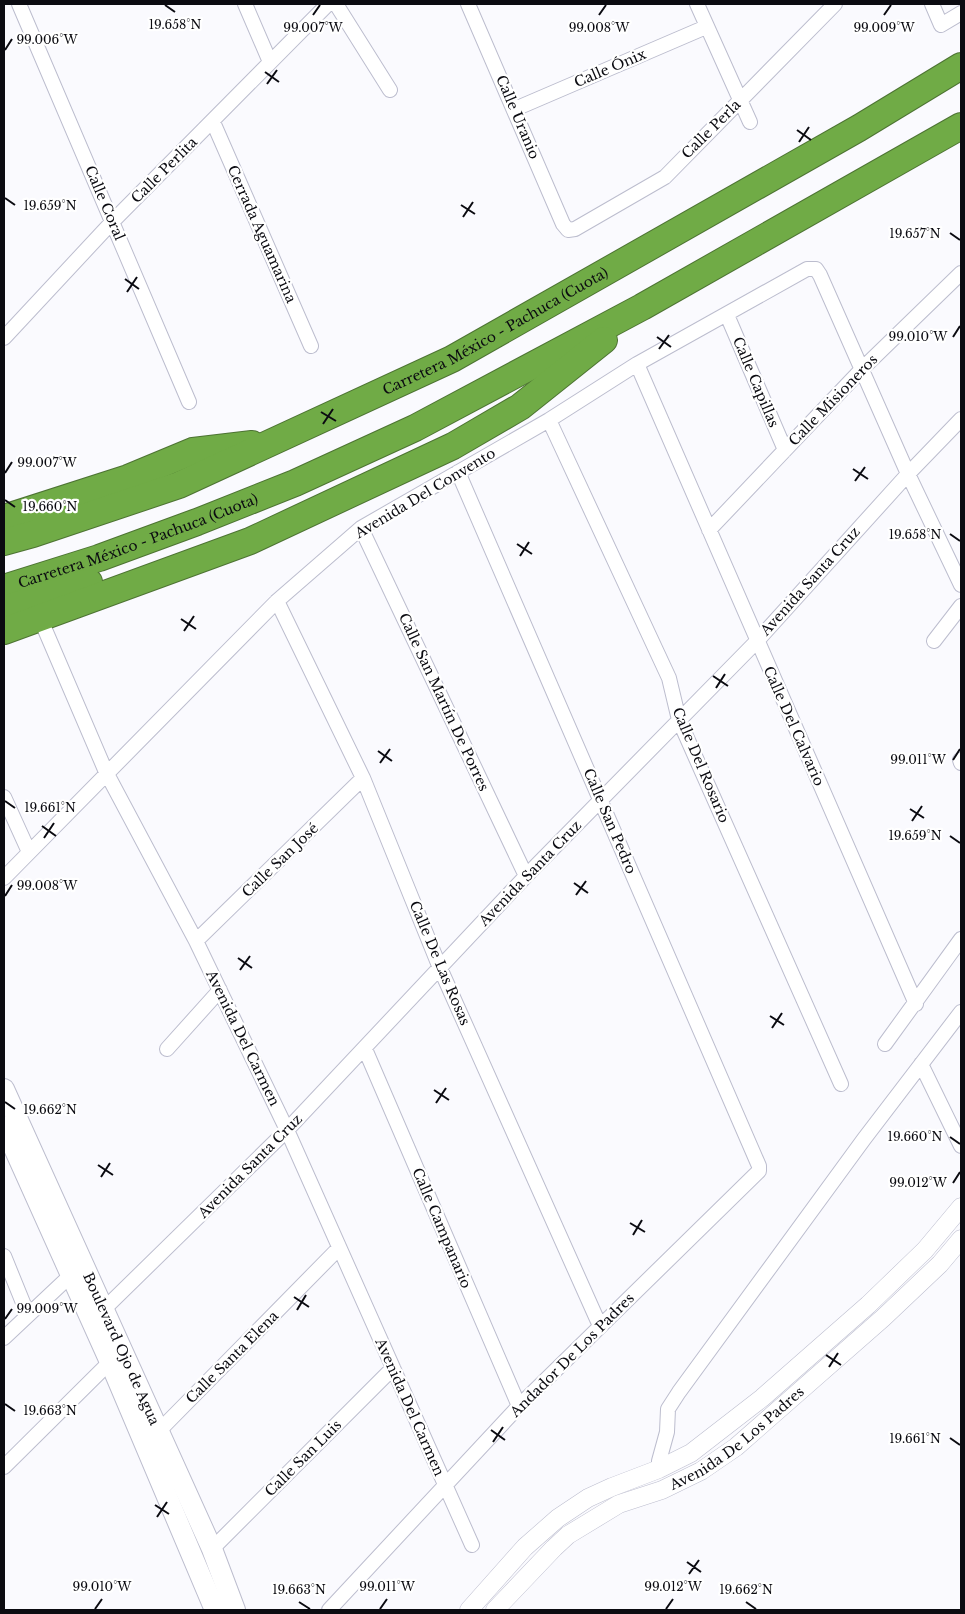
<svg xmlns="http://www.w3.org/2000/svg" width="965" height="1614" viewBox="0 0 965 1614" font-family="'Libre Baskerville',serif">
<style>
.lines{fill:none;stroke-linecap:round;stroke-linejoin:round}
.minor-casing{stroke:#bcbdce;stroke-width:16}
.tertiary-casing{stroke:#bcbdce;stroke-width:19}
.secondary-casing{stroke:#bcbdce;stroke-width:22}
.motorway-casing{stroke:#4d7333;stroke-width:28}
.minor{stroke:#fff;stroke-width:14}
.tertiary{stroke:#fff;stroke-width:18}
.secondary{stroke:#fff;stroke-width:20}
.motorway{stroke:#70ab46;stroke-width:26}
.ticks{fill:none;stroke:#0b0b11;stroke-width:2}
.labels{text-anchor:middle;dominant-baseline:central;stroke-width:4.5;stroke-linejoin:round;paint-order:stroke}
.street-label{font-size:14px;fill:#0b0b11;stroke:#fff}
.ticks-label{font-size:12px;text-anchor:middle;fill:#0b0b11;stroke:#fff;stroke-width:4.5;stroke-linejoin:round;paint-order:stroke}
</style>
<rect width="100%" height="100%" fill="#fafafe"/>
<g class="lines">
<g class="minor-casing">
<path id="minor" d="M19,4L189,402
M245,4L270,62
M336,4L390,90
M468,4L563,224L568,230L575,229L665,177L835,4
M697,4L750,122
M932,4L941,25L961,13
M515,109L706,27
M213,122L311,346
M727,315L785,450
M4,338L113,221L328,4
M637,364L916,1004
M549,420L669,678L679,720L841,1084
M361,528L526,876
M709,530L862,369L961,273
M277,601L363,778L440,968L600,1326
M40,618L106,772L196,941L287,1130L472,1545
M934,641L961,606
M960,760L961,763
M4,797L29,852
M4,878L277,601L361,528L549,420L637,364L807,269H816L820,275L908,474L961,585
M196,941L363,778
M885,1044L961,939
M167,1049L220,990
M365,1049L519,1406
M921,1064L961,1146
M4,1256L28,1315
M98,1315L287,1130L526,876L757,641L908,474L961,419
M4,1338L71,1275
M154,1436L339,1248
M4,1467L115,1357
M659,1469V1461L667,1432L668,1409L679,1392L864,1139L961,1012
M212,1549L393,1368
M329,1610L519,1406L759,1171V1166L458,472"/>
</g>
<g class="tertiary-casing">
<g id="tertiary">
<path d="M469,1610L525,1547L558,1518L588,1498L612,1487L659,1469L691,1453L762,1398L868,1305L925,1250L961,1207"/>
<path id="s1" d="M495,1610L554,1548L568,1535L619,1504L662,1490L701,1471L736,1447L883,1318L940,1264L961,1239"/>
</g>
</g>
<g class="secondary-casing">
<g id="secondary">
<path id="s2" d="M4,1089L212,1549L235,1610"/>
<path d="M4,1126L110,1362L215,1610"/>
</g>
</g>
<g class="motorway-casing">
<g id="motorway">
<path d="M4,518L128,478L193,451L252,444"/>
<path id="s3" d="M4,542L33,534L179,485L452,359L859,128L961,66"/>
<path id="s4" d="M4,588L99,558L197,522L295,483L415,428L642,307L961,126"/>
<path d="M4,609L89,582"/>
<path d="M4,631L250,541L453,446L520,407L604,340"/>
</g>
</g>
<use href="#minor" class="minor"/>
<use href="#tertiary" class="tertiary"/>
<use href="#secondary" class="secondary"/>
<use href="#motorway" class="motorway"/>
</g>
<path class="ticks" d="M165,5L175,12M313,15L320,5M599,15L606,5M884,15L891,5M5,50L12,39M265,72L279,82M267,84L277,70M797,130L811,140M799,142L809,127M5,198L15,205M461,205L475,214M463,217L473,202M950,233L960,240M125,279L139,289M127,292L137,277M657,337L671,347M953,337L960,326M659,349L669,335M321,412L336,421M323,424L333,409M853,469L868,479M5,473L12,462M855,481L865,467M5,500L15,507M950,534L960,541M517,544L532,554M520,556L529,542M181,619L196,629M184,631L194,616M713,676L728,686M716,688L725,674M378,751L392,761M953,760L960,749M380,763L390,749M5,801L15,808M910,809L924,818M912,821L922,806M42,826L56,836M950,836L960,843M44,838L54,823M574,883L588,893M576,895L586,881M5,896L12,885M238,958L252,968M240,970L250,956M770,1016L784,1025M772,1028L782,1013M434,1090L449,1100M5,1102L15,1109M436,1103L446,1088M950,1137L960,1144M98,1165L113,1175M101,1177L110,1163M953,1183L960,1172M630,1223L645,1232M633,1235L642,1220M294,1297L309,1307M297,1310L306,1295M5,1319L12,1309M826,1355L841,1365M829,1367L838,1353M5,1404L15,1411M491,1430L505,1440M950,1438L960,1445M493,1442L503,1427M155,1505L169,1514M157,1517L167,1502M687,1562L701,1572M689,1574L699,1560M299,1602L310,1609M746,1602L756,1609M95,1609L102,1599M380,1609L387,1599M666,1609L673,1599"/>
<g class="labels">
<g class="street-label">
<text transform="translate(610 68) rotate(-23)">Calle Ónix</text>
<text transform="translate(518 117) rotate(67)">Calle Uranio</text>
<text transform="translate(711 129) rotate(-45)">Calle Perla</text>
<text transform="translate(164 170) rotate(-45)">Calle Perlita</text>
<text transform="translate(105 203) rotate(67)">Calle Coral</text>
<text transform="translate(262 234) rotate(66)">Cerrada Aguamarina</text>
<text stroke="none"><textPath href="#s3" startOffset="536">Carretera México - Pachuca (Cuota)</textPath></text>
<text transform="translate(756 382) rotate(67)">Calle Capillas</text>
<text transform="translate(833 400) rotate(-46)">Calle Misioneros</text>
<text transform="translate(425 493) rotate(-31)">Avenida Del Convento</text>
<text stroke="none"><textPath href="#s4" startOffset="142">Carretera México - Pachuca (Cuota)</textPath></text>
<text transform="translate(810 581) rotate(-48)">Avenida Santa Cruz</text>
<text transform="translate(444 702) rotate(65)">Calle San Martín De Porres</text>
<text transform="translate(794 726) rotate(66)">Calle Del Calvario</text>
<text transform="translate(701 765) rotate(67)">Calle Del Rosario</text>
<text transform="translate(610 821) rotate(67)">Calle San Pedro</text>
<text transform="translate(280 860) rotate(-44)">Calle San José</text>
<text transform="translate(530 873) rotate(-46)">Avenida Santa Cruz</text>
<text transform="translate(440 963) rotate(67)">Calle De Las Rosas</text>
<text transform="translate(243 1038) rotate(64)">Avenida Del Carmen</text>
<text transform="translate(250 1166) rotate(-45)">Avenida Santa Cruz</text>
<text transform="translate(442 1228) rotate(67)">Calle Campanario</text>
<text stroke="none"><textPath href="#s2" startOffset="285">Boulevard Ojo de Agua</textPath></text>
<text transform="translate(572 1355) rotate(-45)">Andador De Los Padres</text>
<text transform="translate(232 1357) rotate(-45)">Calle Santa Elena</text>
<text transform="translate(410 1407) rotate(66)">Avenida Del Carmen</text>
<text stroke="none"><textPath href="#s1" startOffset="301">Avenida De Los Padres</textPath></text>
<text transform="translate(303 1458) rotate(-45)">Calle San Luis</text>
</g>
</g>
<g class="ticks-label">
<text x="175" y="29">19.658°N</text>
<text x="313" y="32">99.007°W</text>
<text x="599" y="32">99.008°W</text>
<text x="884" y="32">99.009°W</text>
<text x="47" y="44">99.006°W</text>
<text x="50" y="210">19.659°N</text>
<text x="915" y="238">19.657°N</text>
<text x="918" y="341">99.010°W</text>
<text x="47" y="467">99.007°W</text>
<text x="50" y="511">19.660°N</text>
<text x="915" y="539">19.658°N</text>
<text x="918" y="764">99.011°W</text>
<text x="50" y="812">19.661°N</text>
<text x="915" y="840">19.659°N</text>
<text x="47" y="890">99.008°W</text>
<text x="50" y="1114">19.662°N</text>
<text x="915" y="1141">19.660°N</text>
<text x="918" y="1187">99.012°W</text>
<text x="47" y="1313">99.009°W</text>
<text x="50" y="1415">19.663°N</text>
<text x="915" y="1443">19.661°N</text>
<text x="102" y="1591">99.010°W</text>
<text x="387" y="1591">99.011°W</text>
<text x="673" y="1591">99.012°W</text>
<text x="299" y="1594">19.663°N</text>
<text x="746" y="1594">19.662°N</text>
</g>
<rect width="965" height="1614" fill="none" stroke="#0b0b11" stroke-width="10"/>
</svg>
